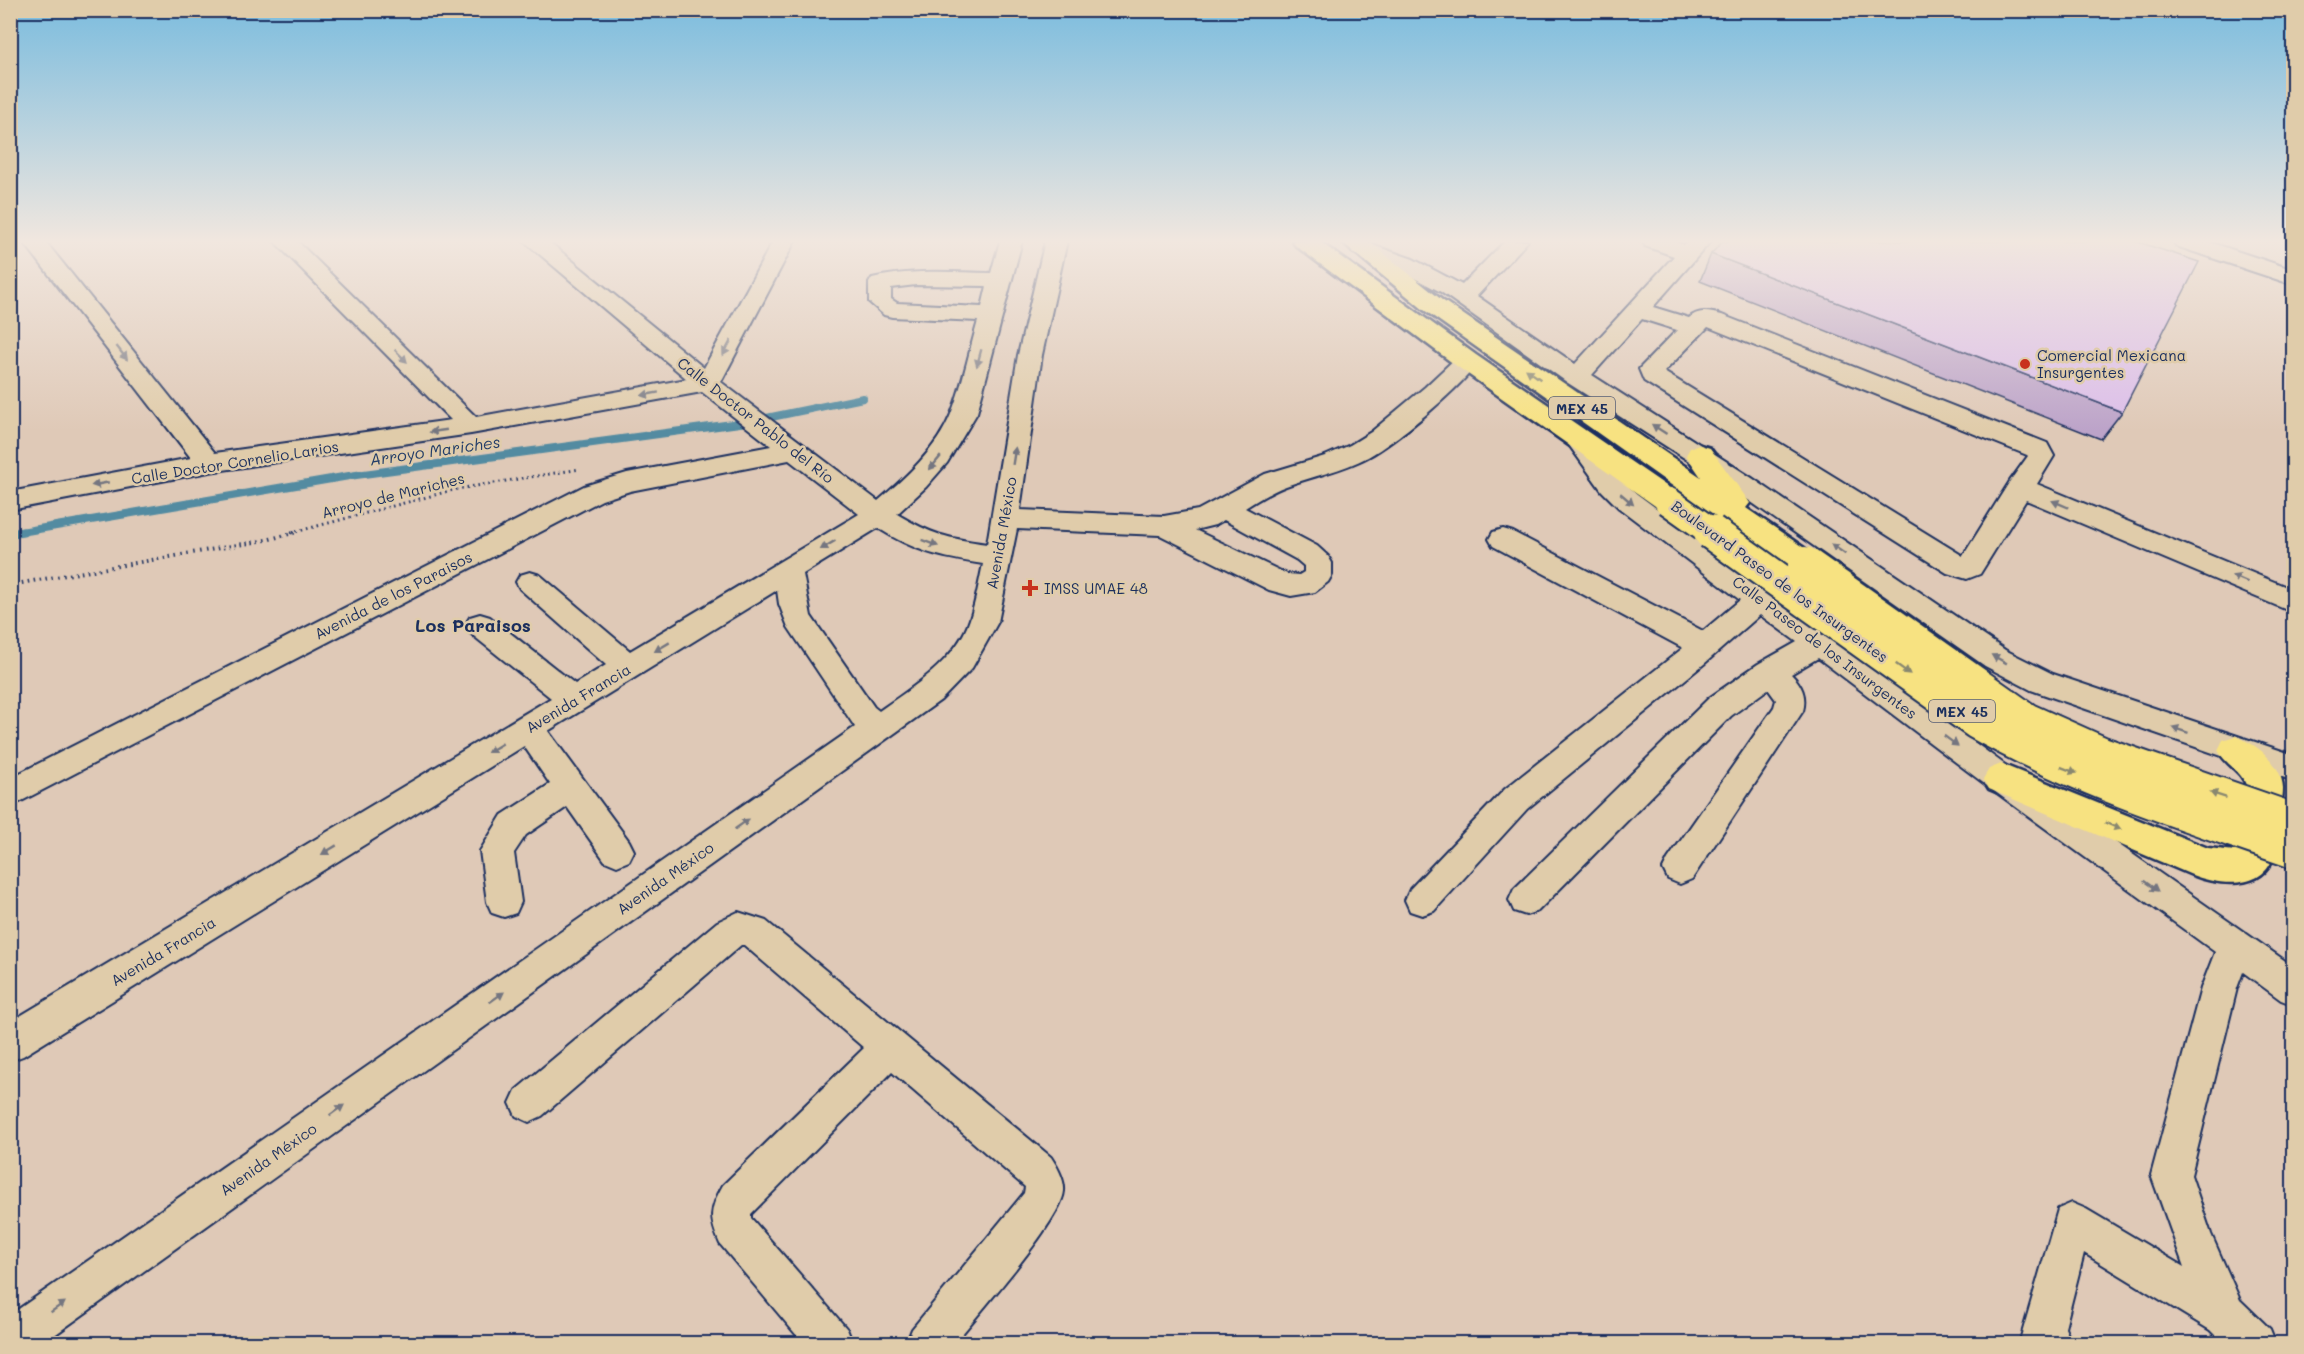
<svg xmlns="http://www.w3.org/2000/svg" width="2304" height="1354" viewBox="0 0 2304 1354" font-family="Mali,sans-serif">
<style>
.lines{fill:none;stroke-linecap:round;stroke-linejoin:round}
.stream-far1{stroke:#528ba1;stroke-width:8}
.stream{stroke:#528ba1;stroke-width:9}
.minor-casing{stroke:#1b2f5e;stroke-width:4}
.major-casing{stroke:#1b2f5e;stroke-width:5}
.path-far1{stroke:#1b2f5e;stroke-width:3;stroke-dasharray:1.5 4;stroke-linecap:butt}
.path{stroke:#1b2f5e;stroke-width:4;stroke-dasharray:1.5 4.5;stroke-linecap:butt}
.minor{fill:#e0ccaa;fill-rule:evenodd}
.major{fill:#f7e281;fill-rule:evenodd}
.major-bridge-far1-casing{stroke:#1b2f5e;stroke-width:31;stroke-linecap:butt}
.major-bridge-casing{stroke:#1b2f5e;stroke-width:38;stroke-linecap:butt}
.major-bridge-far1{stroke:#f7e281;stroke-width:27}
.major-bridge{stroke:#f7e281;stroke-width:34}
.wall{fill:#bca3c9;stroke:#1b2f5e;stroke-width:1.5}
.building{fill:#dbbdea;stroke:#1b2f5e;stroke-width:1.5}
.oneway{fill:#747680}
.oneway2{fill:#898870}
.poi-dot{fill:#c8321e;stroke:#e0ccaa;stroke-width:2}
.labels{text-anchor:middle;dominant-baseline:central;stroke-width:5;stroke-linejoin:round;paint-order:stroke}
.shield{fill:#e0ccaa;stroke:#565e75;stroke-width:1.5}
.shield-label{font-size:14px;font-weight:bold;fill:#1b2f5e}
.poi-label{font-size:15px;fill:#1b2f5e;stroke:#e0ccaa;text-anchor:start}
.street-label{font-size:15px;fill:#1b2f5e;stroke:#e0ccaa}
.water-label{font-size:16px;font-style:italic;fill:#243e69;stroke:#e0ccaa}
.quarter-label{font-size:18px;font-weight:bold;fill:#1b2f5e;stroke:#e0ccaa}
</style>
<rect width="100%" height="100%" fill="#dfc9b7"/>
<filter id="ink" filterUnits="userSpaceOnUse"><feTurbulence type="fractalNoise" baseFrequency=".0167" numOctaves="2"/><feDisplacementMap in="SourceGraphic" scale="12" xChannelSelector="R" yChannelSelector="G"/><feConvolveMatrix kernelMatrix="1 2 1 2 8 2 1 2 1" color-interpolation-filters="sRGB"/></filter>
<g filter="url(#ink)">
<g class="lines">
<path class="stream-far1" d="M15,533L349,476L747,422L863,398"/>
<path class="stream" d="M10,534L23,532"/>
<g class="minor-casing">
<path id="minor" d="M23,241H45L215,453L451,420L274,241H297L476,417L687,379L524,241H548L704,368L773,241H795L721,382L878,501C906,477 937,449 951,414C963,384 969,351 978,321L892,317L884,315L869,302V283L872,278C911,269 951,272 991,273L1000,241H1022L977,413L947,463L926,487L897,514C932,535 947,538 987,544L1018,355L1045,241H1067L1042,355L1020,510L1164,516L1198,510L1265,474L1325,456L1350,445L1371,432L1425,387L1458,356L1467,353L1476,356L1479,361C1462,387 1396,442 1368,457C1342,471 1313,476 1286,486C1272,491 1258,500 1245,508L1317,546L1328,556L1332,563V575L1328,582L1315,592L1291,596L1269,590L1160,535L1017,529L998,622L972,668L941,700L42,1344H10V1315L855,727L788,627L779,604L777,590L548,731L629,841L634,851L629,861L617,866L605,861L567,807L526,835L514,853L521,902L516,913L504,917L492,913L487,902L480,851L502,815L550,784L524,746L23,1056L10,1061V1022L551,698L470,633L465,625L470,617L480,614L490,617L575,684L606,665L520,589L516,582L520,575L530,572L540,575L630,651L859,514L789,460L630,491L602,500L10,807V778L584,486L627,473L771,446L702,392L471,434L209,472L10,510V492L191,458ZM916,285L987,286L982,307L897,303L891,299V288ZM1224,520L1297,560L1304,566V572L1299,575L1287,574L1195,530L1215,525ZM878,528C916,552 939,557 983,564C979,582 976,601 970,619C957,660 913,687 879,711L874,707L811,616L803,574Z
M1361,241L1413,259L1462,285L1505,241H1528L1477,296L1575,364L1674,256L1645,246L1642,241H1673L1684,245L1688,241H1711L1653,307L1689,318C1699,309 1710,312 1722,315L2047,443L2054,456L2037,484L2294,590V613L2026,500L1980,574L1967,579L1947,573L1644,381L1639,369L1677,330L1642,319L1592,375L1752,478L2005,650L2053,674L2294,755V781L2031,690L1985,666L1734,490L1568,383L1441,292L1397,269L1353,253L1350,248L1353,243ZM1708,327L2027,455L2028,456L2010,481L1963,556L1664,372Z
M2173,241H2206L2294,270V285L2176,246Z
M1577,429L1586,432L1620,479L1637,494L2012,770L2294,967V1005L2281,1000L2243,972L2237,988L2191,1175L2211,1234L2240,1300L2270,1329L2276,1344H2224L2210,1330L2084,1253L2065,1328L2072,1344H2023L2021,1337L2058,1209L2072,1203L2086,1209L2184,1267L2151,1175L2201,988L2215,952L1990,788L1818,658L1791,674C1802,685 1807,696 1803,711L1692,879L1680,884L1668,879L1663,869L1668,859L1774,707L1776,700L1768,689L1731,716L1538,911L1526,915L1514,911L1509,900L1514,889L1709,698L1758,664L1797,642L1760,615L1704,664L1527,809L1434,911L1422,915L1410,911L1405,900L1410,889L1505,789L1683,648L1493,546L1489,539L1493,532L1503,529L1513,532L1703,631L1740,600L1619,508L1602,491L1564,438L1568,432Z
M738,912L766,921L1051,1157C1057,1166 1065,1180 1064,1191C1062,1220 976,1316 954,1344H906L912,1329L1024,1193L1025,1187L892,1072L751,1214V1218L847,1329L853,1344H804L720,1244C709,1219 709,1210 723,1185L864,1048L744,945H741L542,1116L529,1122L516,1116L510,1103L516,1090L717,922Z"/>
</g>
<g class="major-casing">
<path id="major" d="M1292,241H1319L1476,355L1678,494L1683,501L1678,508L1668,511L1658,508L1458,367L1296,246Z
M1341,241H1368L1442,300L1701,477L1686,455L1690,448L1700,445L1710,448L1745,496L1750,503L1746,508L1816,556L1820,564L1816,572L1805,575L1794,572L1424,310Z
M2235,736C2256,743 2282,764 2283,788C2283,800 2279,813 2278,825C2276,835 2276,847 2273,857C2263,891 2217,885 2192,875L1989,789L1983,779L1989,769L2001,764L2208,848L2235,851L2238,849L2247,788C2243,771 2225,765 2218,750L2223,740Z"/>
</g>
<path class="path-far1" d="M291,533L457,489L580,469"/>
<path class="path" d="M10,585L266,540L297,532"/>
<use href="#minor" class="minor"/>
<use href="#major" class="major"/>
<g class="major-bridge-far1-casing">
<path id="major-bridge-far1" d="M1668,501L1713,533"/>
</g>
<g class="major-bridge-casing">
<path id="major-bridge" d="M1711,532L1977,722C2077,779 2185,813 2294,851
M1805,564L2026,720L2102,754L2294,821"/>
</g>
<use href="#major-bridge-far1" class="major-bridge-far1"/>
<use href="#major-bridge" class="major-bridge"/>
</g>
<path class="wall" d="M1711,254L2122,412L2101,439L1700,281Z"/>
<path class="building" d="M1723,241H2135L2199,262L2122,412L1711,254Z"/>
<defs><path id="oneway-solid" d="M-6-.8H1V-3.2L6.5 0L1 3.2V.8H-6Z" transform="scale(1.5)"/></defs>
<g class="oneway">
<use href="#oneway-solid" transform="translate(727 348) rotate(118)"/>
<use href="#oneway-solid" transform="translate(122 353) rotate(52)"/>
<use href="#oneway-solid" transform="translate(401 356) rotate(45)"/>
<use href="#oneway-solid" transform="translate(979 358) rotate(105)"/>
<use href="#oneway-solid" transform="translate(650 394) rotate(170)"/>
<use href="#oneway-solid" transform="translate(1659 429) rotate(-147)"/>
<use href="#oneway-solid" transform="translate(438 431) rotate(172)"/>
<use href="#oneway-solid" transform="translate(1014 456) rotate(-81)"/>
<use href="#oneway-solid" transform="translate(935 463) rotate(130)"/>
<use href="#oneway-solid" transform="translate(100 484) rotate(169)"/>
<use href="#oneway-solid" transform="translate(1627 499) rotate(41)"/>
<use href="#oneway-solid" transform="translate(2060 504) rotate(-157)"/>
<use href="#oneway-solid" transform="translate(930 543) rotate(21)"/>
<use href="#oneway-solid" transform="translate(828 545) rotate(149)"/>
<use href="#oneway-solid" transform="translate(1838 549) rotate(-145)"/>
<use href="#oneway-solid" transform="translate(2240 579) rotate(-157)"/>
<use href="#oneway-solid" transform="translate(662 647) rotate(149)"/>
<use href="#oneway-solid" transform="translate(1999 659) rotate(-151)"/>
<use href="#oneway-solid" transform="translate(2180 730) rotate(-161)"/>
<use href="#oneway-solid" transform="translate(1951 741) rotate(37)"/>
<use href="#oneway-solid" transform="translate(495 748) rotate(149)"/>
<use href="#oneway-solid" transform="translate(742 824) rotate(-35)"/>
<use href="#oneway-solid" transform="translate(329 850) rotate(149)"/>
<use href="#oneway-solid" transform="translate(2151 886) rotate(36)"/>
<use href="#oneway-solid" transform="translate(497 997) rotate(-35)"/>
<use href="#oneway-solid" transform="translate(337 1110) rotate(-35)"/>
<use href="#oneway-solid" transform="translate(58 1307) rotate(-35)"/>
</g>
<g class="oneway2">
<use href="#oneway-solid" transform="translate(1533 374) rotate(-145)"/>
<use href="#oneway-solid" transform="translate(1903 669) rotate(36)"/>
<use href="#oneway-solid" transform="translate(2069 770) rotate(21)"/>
<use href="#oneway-solid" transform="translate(2218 795) rotate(-161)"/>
<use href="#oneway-solid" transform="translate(2113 826) rotate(23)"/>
</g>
</g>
<linearGradient id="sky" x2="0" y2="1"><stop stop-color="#7bbcde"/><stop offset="0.56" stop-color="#f1e7df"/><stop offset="1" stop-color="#f1e7df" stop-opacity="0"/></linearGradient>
<rect width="2304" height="431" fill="url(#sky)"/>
<g class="poi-dot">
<circle cx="2025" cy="364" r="6"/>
<path d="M1027 579h6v6h6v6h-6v6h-6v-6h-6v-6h6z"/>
</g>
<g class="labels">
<g class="shield">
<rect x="1549" y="397" width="66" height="22" rx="4.5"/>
<rect x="1929" y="700" width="66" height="22" rx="4.5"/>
</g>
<g class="shield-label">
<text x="1582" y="408">MEX 45</text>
<text x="1962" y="711">MEX 45</text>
</g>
<g class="poi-label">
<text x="2037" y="355">Comercial Mexicana<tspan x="2037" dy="17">Insurgentes</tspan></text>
<text x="1044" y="588">IMSS UMAE 48</text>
</g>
<g class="street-label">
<text transform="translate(756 420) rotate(38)">Calle Doctor Pablo del Río</text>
<text transform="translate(235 462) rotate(-9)">Calle Doctor Cornelio Larios</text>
<text transform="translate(393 495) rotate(-14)">Arroyo de Mariches</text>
<text transform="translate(1001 533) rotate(-80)">Avenida México</text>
<text transform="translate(1780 581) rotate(36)">Boulevard Paseo de los Insurgentes</text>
<text transform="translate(393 595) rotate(-27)">Avenida de los Paraisos</text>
<text transform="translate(1825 647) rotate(37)">Calle Paseo de los Insurgentes</text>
<text transform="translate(578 698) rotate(-31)">Avenida Francia</text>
<text transform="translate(665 878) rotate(-35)">Avenida México</text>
<text transform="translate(163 951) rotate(-31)">Avenida Francia</text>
<text transform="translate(268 1159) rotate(-35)">Avenida México</text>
</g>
<g class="water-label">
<text transform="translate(435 450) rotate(-8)">Arroyo Mariches</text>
</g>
<g class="quarter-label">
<text x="473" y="625">Los Paraisos</text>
</g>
</g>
<rect width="2304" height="1354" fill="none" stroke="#e0ccaa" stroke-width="36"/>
<rect x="18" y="18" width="2268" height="1318" fill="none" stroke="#1b2f5e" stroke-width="2" filter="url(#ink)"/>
</svg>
